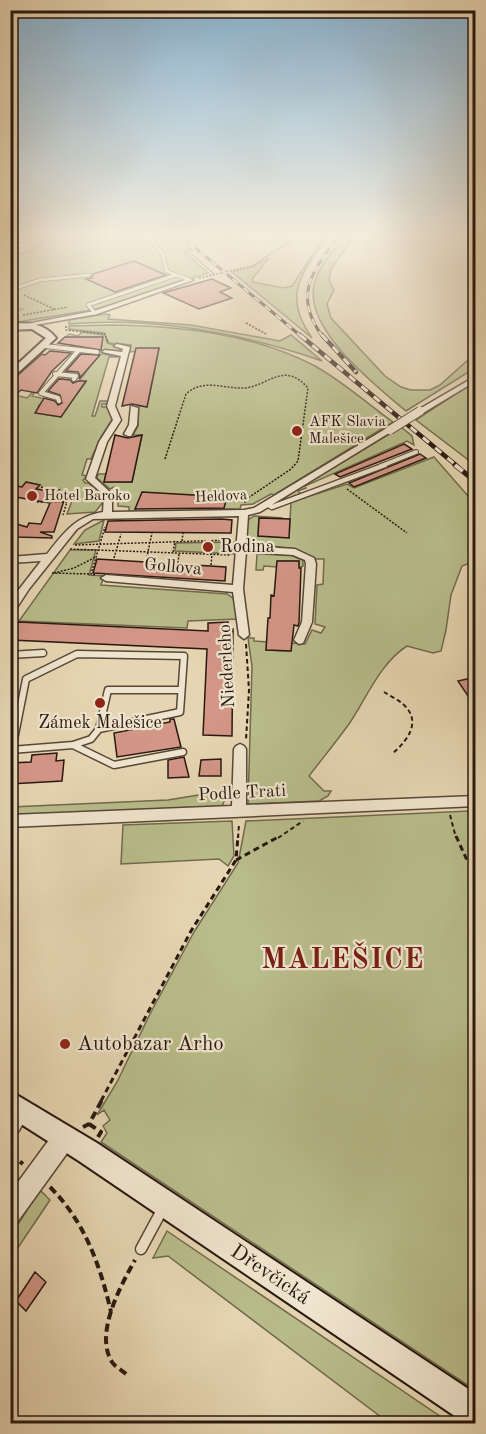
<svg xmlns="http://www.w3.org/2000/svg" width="486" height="1434" viewBox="0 0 486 1434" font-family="'Old Standard TT',serif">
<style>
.green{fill:#b8bc8a;stroke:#706a4d;stroke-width:1.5}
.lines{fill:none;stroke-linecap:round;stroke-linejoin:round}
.stream{stroke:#6e7775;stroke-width:2}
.building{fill:#d39687;stroke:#281810;stroke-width:1.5}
.service-far4-casing{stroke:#584738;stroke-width:4.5}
.service-far3-casing{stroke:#584738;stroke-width:6}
.service-far2-casing{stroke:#584738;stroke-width:7}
.service-far1-casing{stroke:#584738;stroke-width:9}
.service-casing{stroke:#584738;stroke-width:13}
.minor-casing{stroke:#584738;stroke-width:3}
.tertiary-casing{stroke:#584738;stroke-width:3}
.secondary-casing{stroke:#281810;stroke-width:4}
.path-far3{stroke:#281810;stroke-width:1.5;stroke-dasharray:2 1.5;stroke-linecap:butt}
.path-far2{stroke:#281810;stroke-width:2;stroke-dasharray:4.5 3;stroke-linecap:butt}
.path-far1{stroke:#281810;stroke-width:3;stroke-dasharray:6 4;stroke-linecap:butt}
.path{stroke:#281810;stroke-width:4;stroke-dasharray:8 4.5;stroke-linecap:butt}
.service-far4{stroke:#efe4cd;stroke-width:3}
.service-far3{stroke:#efe4cd;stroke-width:4}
.service-far2{stroke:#efe4cd;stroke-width:4.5}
.service-far1{stroke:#efe4cd;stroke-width:6}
.service{stroke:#efe4cd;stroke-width:10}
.minor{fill:#efe4cd;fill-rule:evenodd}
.tertiary{fill:#efe4cd;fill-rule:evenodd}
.secondary{fill:#efe4cd;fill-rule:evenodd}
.rail-far2-casing{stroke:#281810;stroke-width:3}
.rail-far1-casing{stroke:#281810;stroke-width:4.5}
.rail-casing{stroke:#281810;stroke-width:5}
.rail-far2{stroke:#efe4cd;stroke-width:2;stroke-dasharray:7;stroke-linecap:butt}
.rail-far1{stroke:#efe4cd;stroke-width:3;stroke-dasharray:8;stroke-linecap:butt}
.rail{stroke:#efe4cd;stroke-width:4;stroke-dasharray:10;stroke-linecap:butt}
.minor-bridge-casing{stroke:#584738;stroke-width:10;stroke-linecap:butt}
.minor-bridge{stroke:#efe4cd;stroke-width:8}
.poi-dot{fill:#8f2418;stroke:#efe4cd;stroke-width:2}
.labels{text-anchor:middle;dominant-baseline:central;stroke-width:4.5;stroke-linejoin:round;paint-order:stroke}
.far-poi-label{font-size:15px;fill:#281810;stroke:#efe4cd;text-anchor:start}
.far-street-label{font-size:15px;fill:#281810;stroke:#efe4cd}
.poi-label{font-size:18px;fill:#281810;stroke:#efe4cd;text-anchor:start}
.street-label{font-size:18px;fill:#281810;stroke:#efe4cd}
.near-poi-label{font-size:21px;fill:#281810;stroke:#efe4cd;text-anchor:start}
.near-street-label{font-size:21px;fill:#281810;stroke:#efe4cd}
.near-district-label{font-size:28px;font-weight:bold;letter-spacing:1.5px;fill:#7a1f14;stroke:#efe4cd}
</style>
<rect width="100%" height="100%" fill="#e6d5b2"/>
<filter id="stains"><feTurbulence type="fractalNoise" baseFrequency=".00333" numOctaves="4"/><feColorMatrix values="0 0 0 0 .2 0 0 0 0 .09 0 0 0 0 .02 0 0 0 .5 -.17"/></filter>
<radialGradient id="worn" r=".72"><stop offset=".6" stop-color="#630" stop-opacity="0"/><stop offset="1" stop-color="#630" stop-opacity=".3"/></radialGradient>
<path class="green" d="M60,234H172L192,250L184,252L208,273L103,308L11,323V257L35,249L41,244L39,239L45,235Z
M310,234H330C304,271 280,293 312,338L232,272L252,267L269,258L252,279L253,282L283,288L292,286L324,237Z
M346,234H356L331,269L329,280L334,290L327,304L331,318L385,376L401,387L411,390H430L440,385L470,358L475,345V331V368L406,411C375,385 304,329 314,285C318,266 335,249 346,234Z
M106,314L110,315L108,319L191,325L280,341L291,335L322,361C241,333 154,317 69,324V320Z
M110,325C178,326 253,333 315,366C342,381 368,404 393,422L274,495L271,494L253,504L241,505L240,509L136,508L135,511H129V507L118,506C118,498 120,494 114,487L110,489L97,478L98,474H106L104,482H132L142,435H133L138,426L139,406H147L159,349L130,352L131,345L109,343L104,333L69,329V326Z
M82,332L105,335L107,343L122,348L118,351L104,350L103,354L119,357H109L92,416H95L100,401H108L107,404H102V407H107L113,418L101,437L91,459H87L82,475L87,476L83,480L85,483H88L101,492L104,501L95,512L67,514L72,501C58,499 50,491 36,489L39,485L26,482L22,487L11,485V428L16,421H11V394L27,398L43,381L32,396L55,401L39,405L36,413L61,417L64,397L50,394L48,392L58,379L66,377L71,380L61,379L53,390L77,394L86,382L79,381L95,360L72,373L63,371L80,354L96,357L100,350L70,346L72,345L62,340L69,334L78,336Z
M475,381V465L416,420Z
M401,427L412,436L414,445L407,441L305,486L306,488L298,491L302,495L276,502Z
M434,457L475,504V561L462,566L451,595L446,630L441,651L433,653L407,646C380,663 366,699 349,724C336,742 322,759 309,776L324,791H331L328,796L319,801L248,804L252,666L248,638H254V641L267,642L266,650L291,651V643L305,644L312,630L321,633L325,627L315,624L317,585L323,584L324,559H315L296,549L252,544L246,538L248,520L254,516L283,518H259L258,536L289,537L291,502L347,484L354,488Z
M104,520L99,541L74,544L85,530Z
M235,542L234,554L175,551L176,543Z
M70,550H96L89,575L104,576L101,585L227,594L234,599L238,619L188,621L187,628L19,621Z
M257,554L290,555L303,560V566L299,568V561H278L277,567L264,566L263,570H256Z
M229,790L222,806L11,815V807L168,800Z
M470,811L475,824V836L473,838L476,840L475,1390L101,1142L107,1133L103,1126L110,1120L104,1110L97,1115L117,1082L151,1012L194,932L238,863L246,821Z
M232,821L234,856L228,866L219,859L121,864L123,825Z
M40,1190L50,1200L11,1258V1235Z
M167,1231L450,1423H389L168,1256L153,1258Z"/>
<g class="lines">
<path class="stream" d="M10,311L23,309"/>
</g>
<path class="building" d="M134,261L166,275L115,292L86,279L92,278L93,274Z
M212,279L231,288L220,292L232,298L199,309L163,293Z
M65,337H103L101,350L58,343Z
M136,348H159L147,407L132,404L122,406Z
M50,351L71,353L52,371L37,393L21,390L10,400V382L42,354L45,355Z
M81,354L100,355L79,379L80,376L78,372L66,371Z
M59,379L70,380L73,383L78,381H86L61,417L35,413L44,398L55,401L58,405L62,403L60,395L48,391Z
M115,435L128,438L142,435L132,482H104Z
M404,444L412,449L340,477L335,474Z
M420,454L426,458L354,487L349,483Z
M26,482L40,485L36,489L66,494L54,532H40L52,536V538L15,537L10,532V522L27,527L29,523L41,524L50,503L10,496V485L22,487Z
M142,492L227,497L224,508L135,509Z
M259,518L290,519L289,538L258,536Z
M222,519L232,520L231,533L105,532L108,521Z
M97,559L226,567L225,581L93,573Z
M277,561H299V568H301L299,623L298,626L294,625L291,651L266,650L268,618H270L271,595L274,596Z
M18,622L208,631V623L228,622V629H233L232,736L203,735L207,649L11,640Z
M476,677V708L458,681Z
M170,719H174L181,747L117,757L114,733L170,722Z
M57,753L56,761L64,760L62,781L10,784V763L31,762L32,755Z
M184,757L189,777L168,778V760Z
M221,759V776H199L201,760Z
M35,1272L46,1282L26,1311L16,1301Z"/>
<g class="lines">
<g class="service-far4-casing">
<path id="service-far4" d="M150,238L162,253L167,271L176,275
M10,247L39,243
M10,290L40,280L89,275
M95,313L88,305L176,275L190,280"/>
</g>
<g class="service-far3-casing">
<path id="service-far3" d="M45,346L97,352
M55,374L76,376L74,379
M59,401L58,398L41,393L79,350
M381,466L416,452"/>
</g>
<g class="service-far2-casing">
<path id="service-far2" d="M267,504L272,507L385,465
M10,536V557"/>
</g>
<g class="service-far1-casing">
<path id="service-far1" d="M10,655L43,653
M99,729L108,690H181
M11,750L73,745L114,765L183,752
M12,750L26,679L77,654L184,656L180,712L99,729L91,739L73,745"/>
</g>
<g class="service-casing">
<path id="service" d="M141,1249L162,1210"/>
</g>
<g class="minor-casing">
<path id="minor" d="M188,279L193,280L97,314L24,327L21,325L94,311Z
M10,334L13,335V337L10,338Z
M117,344L130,347L115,406L121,420L107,442L95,478L112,494V512L244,510L254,508L387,428L394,430L260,512L248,515L246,546L295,549L314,558L316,564L312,622L303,643L299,644L294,640L302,622L306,564L305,560L293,555L246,552L243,589L249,635L244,639L239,635L233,592L106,581L101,578L106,575L233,585L239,516L93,519L77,529L29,589L14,612L10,613V601L41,561L10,563V557L47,554C63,534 75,516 103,512L104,495L86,479L99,442L113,420L107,406L121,356L102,352L105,350L122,352L123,349L114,346Z
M476,376V381L423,413L416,411Z
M131,406L138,408L137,425L131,436H128L124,434L129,425Z
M240,744L244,746L246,749V805L476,796V806L10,827V815L232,806L234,749L236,746Z"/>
</g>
<g class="tertiary-casing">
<path id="tertiary" d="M20,1099L28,1102L31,1110L18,1132L10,1135V1105Z
M65,1126L73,1129L76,1137L73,1145L18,1221L10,1225V1193L57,1129Z"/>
</g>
<g class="secondary-casing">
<path id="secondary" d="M10,324C28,322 44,323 56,338L10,380V371L46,338L32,329L10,330Z
M10,1091L97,1143L476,1394V1424L465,1423L79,1161L10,1117Z"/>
</g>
<path class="path-far3" d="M189,252L214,274
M199,278L252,266L301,234
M24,295L54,309
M23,315L68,307
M246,323L266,334
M66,326V330L105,334L108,343
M165,459L186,394C203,378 224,389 244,388C267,387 284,360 308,388L298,461L291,469L245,500V504
M41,487L60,490L67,502
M347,489L407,533
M37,502H67L63,515
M182,541L183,533
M75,545L231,540
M70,549L230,555
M173,552L175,541
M114,558L121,534
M146,561L152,533
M178,563L179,554
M211,565L212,554
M52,573L91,574
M54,573L74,568L96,557
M95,575L91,574L105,527
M11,630L18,618"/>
<path class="path-far2" d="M10,631L11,629
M246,644L249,690L246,740
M384,692C390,696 399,700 404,705C422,722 407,741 393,753
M450,815L456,838
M238,838L239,824
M278,838L303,821"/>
<path class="path-far1" d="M456,836L466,858L476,871
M236,860L280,836
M101,1101L191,931L236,860L238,836"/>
<path class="path" d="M89,1124L101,1132L98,1137
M83,1127L89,1124L102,1100
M10,1154L23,1164
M50,1187C85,1222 100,1265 111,1312
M126,1374C122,1370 115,1367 112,1362C94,1334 121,1285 135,1260"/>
<use href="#service-far4" class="service-far4"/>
<use href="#service-far3" class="service-far3"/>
<use href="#service-far2" class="service-far2"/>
<use href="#service-far1" class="service-far1"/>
<use href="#service" class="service"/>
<use href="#minor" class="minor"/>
<use href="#tertiary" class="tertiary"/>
<use href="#secondary" class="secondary"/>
<g class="rail-far2-casing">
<path id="rail-far2" d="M179,234L302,337
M323,337C291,294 314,270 340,234"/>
</g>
<g class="rail-far1-casing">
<path id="rail-far1" d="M300,335L457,466
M322,335L356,372"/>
</g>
<g class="rail-casing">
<path id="rail" d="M455,465L476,482"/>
</g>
<use href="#rail-far2" class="rail-far2"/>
<use href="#rail-far1" class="rail-far1"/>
<use href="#rail" class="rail"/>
<g class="minor-bridge-casing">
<path id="minor-bridge" d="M390,430L420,411"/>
</g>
<use href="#minor-bridge" class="minor-bridge"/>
</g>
<linearGradient id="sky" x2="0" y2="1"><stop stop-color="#89b5d5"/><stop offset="0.54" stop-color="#f4ecdc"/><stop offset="1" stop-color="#f4ecdc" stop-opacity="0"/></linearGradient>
<rect width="486" height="435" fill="url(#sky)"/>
<g class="poi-dot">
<circle cx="297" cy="431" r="6"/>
<circle cx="32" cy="496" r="6"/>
<circle cx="208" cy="547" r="6"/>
<circle cx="100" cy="703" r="6"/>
<circle cx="65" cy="1044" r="6"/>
</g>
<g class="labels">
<g class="far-poi-label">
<text x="309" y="422">AFK Slavia<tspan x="309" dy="17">Malešice</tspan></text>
<text x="44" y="496">Hotel Baroko</text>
</g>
<g class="far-street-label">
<text transform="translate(221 497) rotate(-3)">Heldova</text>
</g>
<g class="poi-label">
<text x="220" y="547">Rodina</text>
<text x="100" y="723" text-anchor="middle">Zámek Malešice</text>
</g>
<g class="street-label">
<text transform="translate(173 567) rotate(5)">Gollova</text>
<text transform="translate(227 666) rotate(-93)">Niederleho</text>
<text transform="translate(242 793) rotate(-3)">Podle Trati</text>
</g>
<g class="near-poi-label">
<text x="77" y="1044">Autobazar Arho</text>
</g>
<g class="near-street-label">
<text transform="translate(270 1275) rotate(34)">Dřevčická</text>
</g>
<g class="near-district-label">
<text x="343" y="961">MALEŠICE</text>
</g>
</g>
<rect width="486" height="1434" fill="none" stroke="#e6d5b2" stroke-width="36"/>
<rect x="12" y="12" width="462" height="1410" fill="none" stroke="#281810" stroke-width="3"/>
<rect x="18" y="18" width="450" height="1398" fill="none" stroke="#281810" stroke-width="1.5"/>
<rect width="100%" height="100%" filter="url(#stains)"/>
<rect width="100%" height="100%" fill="url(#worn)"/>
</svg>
